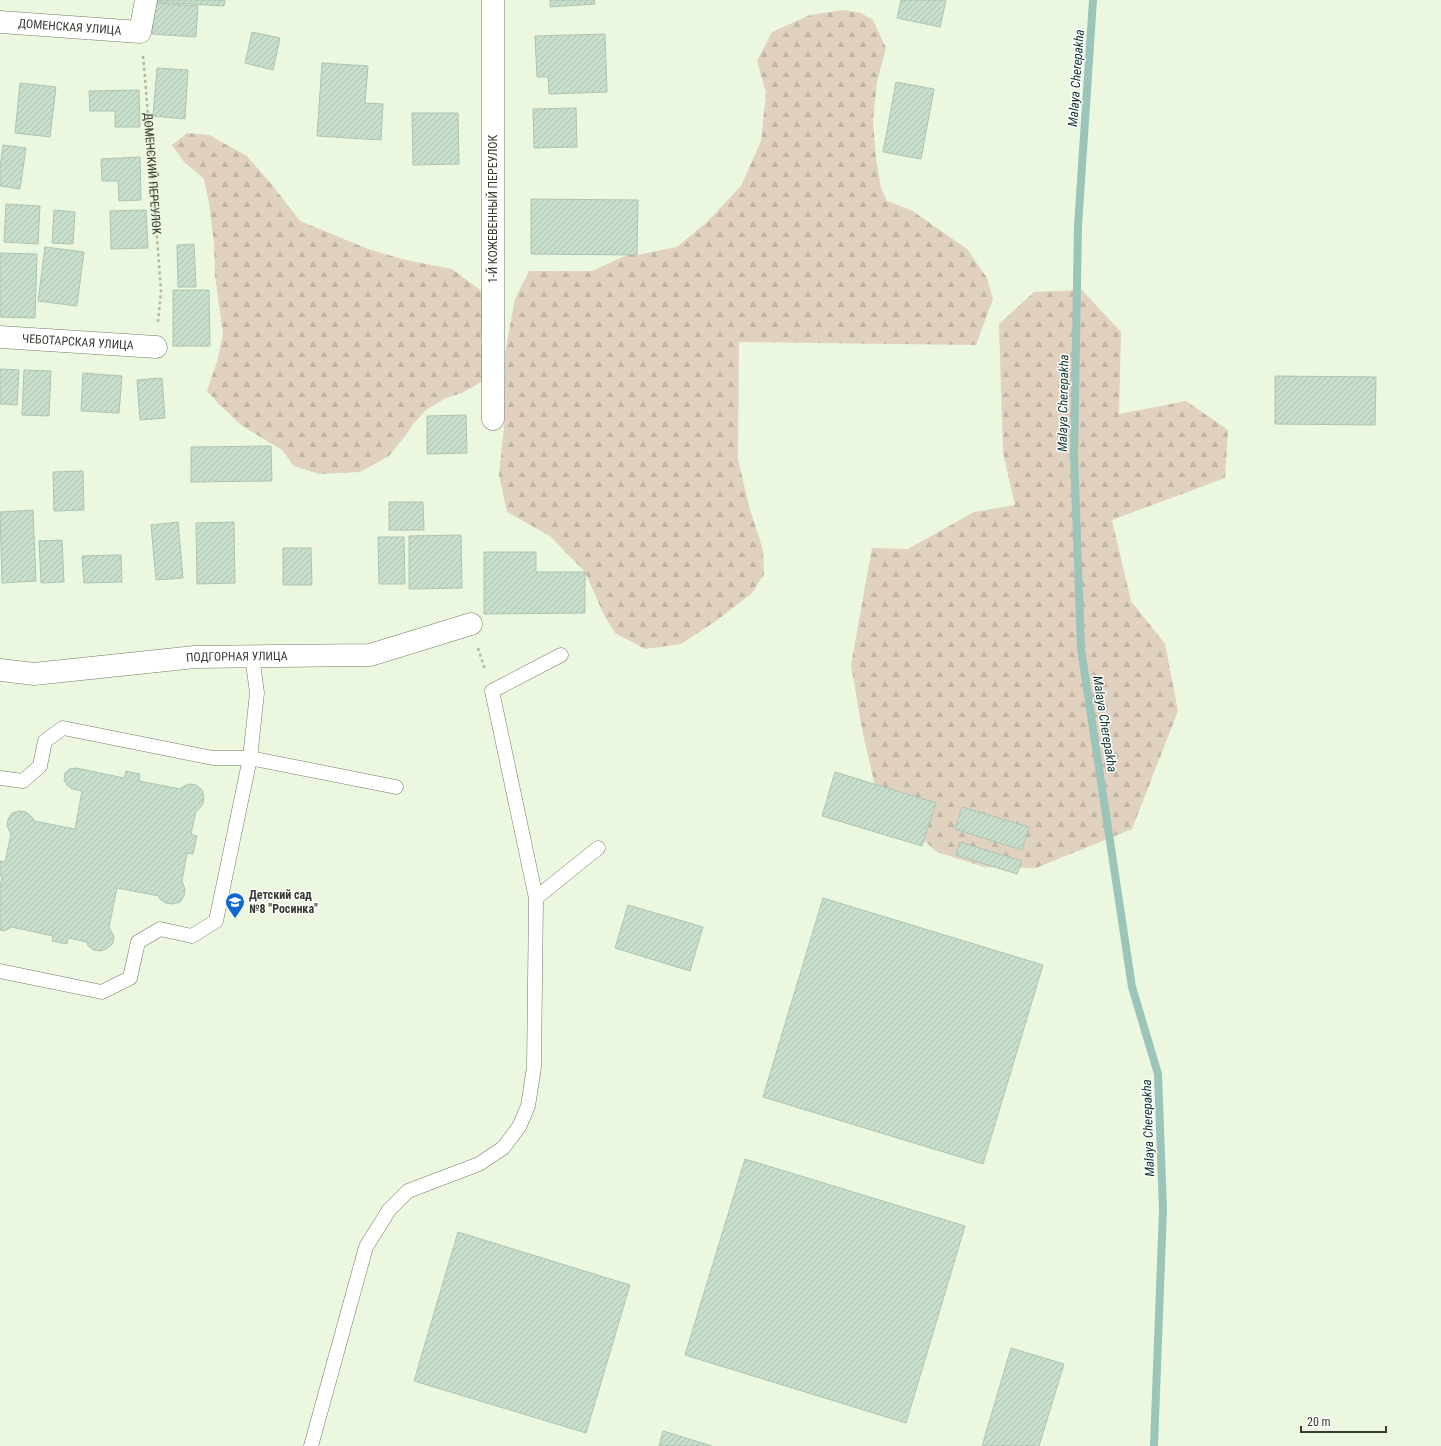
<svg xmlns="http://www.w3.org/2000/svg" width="1441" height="1446" viewBox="0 0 1441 1446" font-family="'Roboto Condensed',sans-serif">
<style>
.forest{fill:url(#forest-firs)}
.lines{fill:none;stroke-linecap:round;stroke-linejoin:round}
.stream{stroke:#9bc4ba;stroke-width:8}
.building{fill:url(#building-hatch);stroke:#aec4b3}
.service-casing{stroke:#727b66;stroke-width:15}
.minor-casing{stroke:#727b66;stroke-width:23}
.path{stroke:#b0b9a6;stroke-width:2.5;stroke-dasharray:3 3;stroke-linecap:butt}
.service{stroke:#fff;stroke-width:14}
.minor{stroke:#fff;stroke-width:22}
.labels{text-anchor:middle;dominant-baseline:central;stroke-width:3;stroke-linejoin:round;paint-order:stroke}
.street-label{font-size:12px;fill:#373b32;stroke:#fff}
.poi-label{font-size:12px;font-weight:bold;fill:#373b32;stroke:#fff;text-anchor:start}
.water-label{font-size:13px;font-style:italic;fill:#0d342d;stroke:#fff}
</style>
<defs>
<pattern id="forest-firs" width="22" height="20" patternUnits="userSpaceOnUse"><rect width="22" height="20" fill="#e0d2bf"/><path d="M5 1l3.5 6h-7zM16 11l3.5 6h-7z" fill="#c1b5a5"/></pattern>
<pattern id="building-hatch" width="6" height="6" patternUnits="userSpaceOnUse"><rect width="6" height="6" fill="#c8dfcd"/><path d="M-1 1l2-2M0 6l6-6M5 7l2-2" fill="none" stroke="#acc0b0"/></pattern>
</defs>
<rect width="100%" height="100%" fill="#ecf7df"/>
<path class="forest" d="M843,10L861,13L873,20L886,48L877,82L873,121L876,158L881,188L887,201L911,210L967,249L987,278L993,299L976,345L739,342L738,459L749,506L763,550L764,574L752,593L716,621L681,644L645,649L615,633L604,615L585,572L550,536L507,512L499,475L504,426L505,353L515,299L529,271H592L627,255H637L677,247L707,222L741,186L761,141L766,93L757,61L772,32L810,15Z
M187,133L209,135L247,156L272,185L300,221L368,249L406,260L452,269L484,293L481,343L486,361L483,381L462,393L446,398L427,409L414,423L405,436L389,456L360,472L319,474L294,466L282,450L241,425L219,404L207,391L217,362L223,334L215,276L214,244L209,203L204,179L184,162L172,145Z
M1082,290L1121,332L1119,414L1186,401L1228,430L1225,478L1112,520L1131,601L1165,644L1178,711L1132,829L1036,868L984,867L937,852L898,817L875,786L862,729L851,665L872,548L908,549L974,512L1015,505L1003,453L999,324L1034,292Z"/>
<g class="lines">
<path class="stream" d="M1093,0L1078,226L1074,456L1081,649L1132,987L1158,1074L1163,1210L1154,1446"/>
</g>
<path class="building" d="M158,0H225L224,6L157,2Z
M550,0H594L595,4L550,7Z
M901,0H946L940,27L897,18Z
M154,3L198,6L196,37L152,34Z
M252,32L280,38L273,70L245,63Z
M605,34L607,92L549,94L548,77H537L535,36Z
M322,63L368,66L365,103L383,104L381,140L317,136Z
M157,68L188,70L185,119L153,116Z
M896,82L934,89L921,159L883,152Z
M20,83L56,87L50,137L15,133Z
M139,90L140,127H115V111H90L89,91Z
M576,108L577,147L534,148L533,109Z
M412,113H458L459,164L413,165Z
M3,145L26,148L20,189L0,186V168Z
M140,157L141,200L119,201L118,181H102L101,159Z
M531,199L638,200L637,255L531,254Z
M6,204L40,206L38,244L4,242Z
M54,210L75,212L73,244L52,243Z
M146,210L148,248L111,249L110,211Z
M194,244L196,287H178L177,245Z
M45,247L84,252L77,306L38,301Z
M0,253L37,254L35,318L0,317Z
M173,290H209L210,346H173Z
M0,369L19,370L17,405L0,404Z
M24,370L51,371L49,416L22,415Z
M83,373L122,376L119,413L81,411Z
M1275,376L1376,377L1375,425L1275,424Z
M162,378L165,418L140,420L137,380Z
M466,415L467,453L427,454V416Z
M271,446L272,481L191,482V447Z
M83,471L84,510L54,511L53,472Z
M389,502H423L424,530H389Z
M33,510L36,581L2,583L0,512Z
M178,522L183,578L156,580L151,525Z
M234,522L235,583L197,584L196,523Z
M461,535L462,588L409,589V536Z
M378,537H404L405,584H379Z
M62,540L64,582L41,583L39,541Z
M283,548H311L312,585H283Z
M484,552H536V572H585V613L484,614Z
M121,555L122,582L84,583L82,556Z
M76,768L124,778L126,771L140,774L139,781L180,789L182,787L189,784L196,785L202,790L204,797L203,804L198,810L196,811L191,834L197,836L193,854L187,853L182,881L185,889L184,896L180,902L173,904L166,903L160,899L159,896L117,888L109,927L114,936L113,943L108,948L101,951L94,950L88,946L87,942L68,938L67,944L52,941L53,936L12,927L4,931L0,930V888L2,876H0V861L5,862L11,834L7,826L8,819L12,813L19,811L26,812L32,817L34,821L75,829L82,791L72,789L67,785L64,780L65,773L70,769Z
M835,772L936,803L922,846L822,816Z
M962,807L1029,827L1022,850L955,829Z
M960,842L1022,861L1017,874L956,855Z
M823,898L1043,965L983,1164L763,1097Z
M628,905L703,927L690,971L615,948Z
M745,1159L965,1226L906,1423L685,1355Z
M458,1232L630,1285L586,1433L414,1381Z
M1011,1348L1064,1364L1039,1446H982Z
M663,1431L712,1446H659Z"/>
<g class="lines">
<g class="service-casing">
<path id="service" d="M0,778L23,781L40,766L45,741L63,728L213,758H250L396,787
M536,898L598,848
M0,971L102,992L130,978L138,942L160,929L192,936L216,921L250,758L257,693L252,656
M311,1446L366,1247L389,1210L408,1191L479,1164L503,1148L519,1127L528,1106L534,1067L536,898L492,691L561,655"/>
</g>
<g class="minor-casing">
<g id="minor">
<path d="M493,0V419"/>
<path id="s2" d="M0,22L140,32L146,0"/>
<path id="s3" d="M0,337L156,347"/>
<path id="s4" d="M0,670L34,674L195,657L370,655L471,624"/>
</g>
</g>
<g class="path">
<path id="s1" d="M143,56L145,77L161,291L158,322"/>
<path d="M478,648L485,670"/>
</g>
<use href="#service" class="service"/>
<use href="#minor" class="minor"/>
</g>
<defs>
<g id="school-pin" transform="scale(1)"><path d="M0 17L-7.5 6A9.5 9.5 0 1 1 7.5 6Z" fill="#0b68d1" stroke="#fff"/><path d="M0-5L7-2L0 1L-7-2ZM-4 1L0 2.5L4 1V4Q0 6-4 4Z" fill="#fff"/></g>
</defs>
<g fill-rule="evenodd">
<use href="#school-pin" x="235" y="902"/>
</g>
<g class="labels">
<g class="street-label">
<text stroke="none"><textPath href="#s2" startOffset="70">ДОМЕНСКАЯ УЛИЦА</textPath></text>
<text stroke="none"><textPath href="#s1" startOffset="118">ДОМЕНСКИЙ ПЕРЕУЛОК</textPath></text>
<text transform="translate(493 209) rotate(-90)">1-Й КОЖЕВЕННЫЙ ПЕРЕУЛОК</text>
<text stroke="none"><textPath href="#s3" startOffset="78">ЧЕБОТАРСКАЯ УЛИЦА</textPath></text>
<text stroke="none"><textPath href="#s4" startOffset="238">ПОДГОРНАЯ УЛИЦА</textPath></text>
</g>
<g class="poi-label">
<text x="249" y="895">Детский сад<tspan x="249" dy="14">№8 "Росинка"</tspan></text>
</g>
<g class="water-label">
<text transform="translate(1076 78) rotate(-86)">Malaya Cherepakha</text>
<text transform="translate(1063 403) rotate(-89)">Malaya Cherepakha</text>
<text transform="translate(1105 724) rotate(81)">Malaya Cherepakha</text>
<text transform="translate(1148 1128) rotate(-92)">Malaya Cherepakha</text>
</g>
</g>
<path d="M1301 1426v6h85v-6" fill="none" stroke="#373b32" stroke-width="2"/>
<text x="1307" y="1426" font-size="12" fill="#373b32" stroke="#ffffff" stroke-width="3" paint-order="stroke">20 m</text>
</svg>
